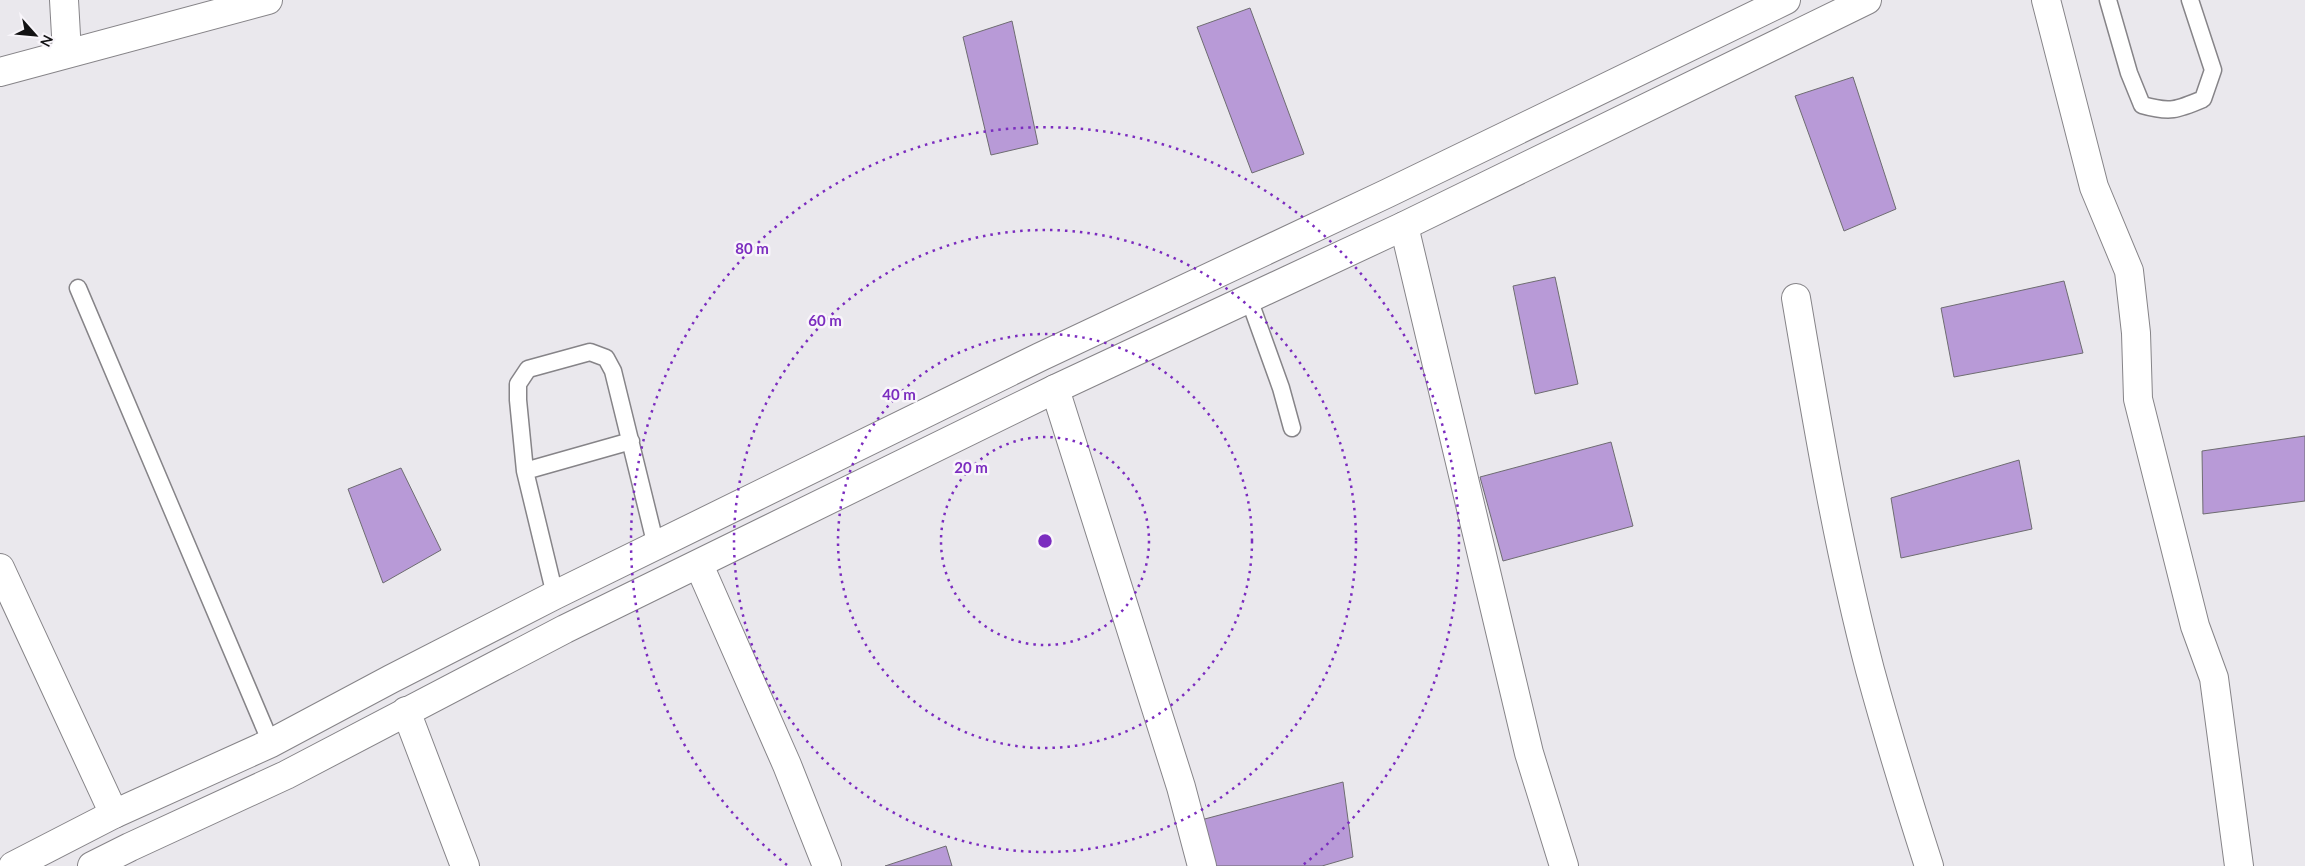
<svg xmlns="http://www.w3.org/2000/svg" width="2305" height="866" viewBox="0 0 2305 866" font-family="Lato,sans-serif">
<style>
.building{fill:#b89ad7;stroke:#6e6c71}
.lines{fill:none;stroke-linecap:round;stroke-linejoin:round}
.lane-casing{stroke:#868488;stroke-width:19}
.street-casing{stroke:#868488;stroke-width:30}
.secondary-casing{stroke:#868488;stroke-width:30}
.lane{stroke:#fff;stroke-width:16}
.street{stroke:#fff;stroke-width:28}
.secondary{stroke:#fff;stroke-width:28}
.ring{fill:none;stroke:#7b2cbf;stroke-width:2.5;stroke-dasharray:2.5 5}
.centre{fill:#7b2cbf;stroke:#f8f5fa;stroke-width:2.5}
.ring-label{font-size:15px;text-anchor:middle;font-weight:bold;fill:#7b2cbf;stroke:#f8f5fa;stroke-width:5;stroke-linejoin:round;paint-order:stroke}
</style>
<rect width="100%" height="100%" fill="#eae8ed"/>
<path class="building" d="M1250,8L1304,154L1252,173L1197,27Z
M1012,21L1038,144L991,155L963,37Z
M1853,77L1896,209L1844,231L1795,96Z
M1555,277L1578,384L1535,394L1513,286Z
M2064,281L2083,353L1954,377L1941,308Z
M2305,436V501L2203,514L2202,451Z
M1611,442L1633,526L1503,561L1480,477Z
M2019,460L2032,529L1901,558L1891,498Z
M401,468L441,550L383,583L348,489Z
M1343,782L1353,857L1322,866H1210L1201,820Z
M946,846L952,866H885Z"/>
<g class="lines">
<g class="lane-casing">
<path id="lane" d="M2108,0L2129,73L2142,105C2170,113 2177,110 2203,99L2213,70L2190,0
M78,288L271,743
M1249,299L1281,388L1292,428
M525,471L631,441
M555,595L525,471L518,400V384L528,369L590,352L606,358L613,371L656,546"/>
</g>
<g class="street-casing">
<path id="street" d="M64,0L67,53
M2046,0L2094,187L2129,271L2136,333L2138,399L2195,626L2214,678L2239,866
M0,72L268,0
M1404,226L1529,753L1564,866
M1796,298C1817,422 1838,548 1870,670C1888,736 1908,801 1929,866
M1055,389L1181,787L1202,866
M699,565L787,765L827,866
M0,568L114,814
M406,711L465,866"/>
</g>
<g class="secondary-casing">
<path id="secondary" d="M13,866L114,814L271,743L391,679L555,595L1040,357L1388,193L1786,0
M92,866L130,847L286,775L565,629L1055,389L1404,226L1867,0"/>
</g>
<use href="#lane" class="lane"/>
<use href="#street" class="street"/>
<use href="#secondary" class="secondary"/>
</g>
<g class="ring">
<circle cx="1045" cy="541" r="104"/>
<circle cx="1045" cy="541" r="207"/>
<circle cx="1045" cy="541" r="311"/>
<path d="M787 865A414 414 0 1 1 1303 865"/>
</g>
<circle cx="1045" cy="541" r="8" class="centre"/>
<g class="ring-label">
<text x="752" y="254">80 m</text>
<text x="825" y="326">60 m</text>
<text x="899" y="400">40 m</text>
<text x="971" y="473">20 m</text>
</g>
<g transform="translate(35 35) rotate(117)" stroke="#f8f5fa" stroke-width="4" paint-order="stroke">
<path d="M0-4L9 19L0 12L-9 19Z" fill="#131314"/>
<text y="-8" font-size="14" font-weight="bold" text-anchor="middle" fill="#131314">N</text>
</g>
</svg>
